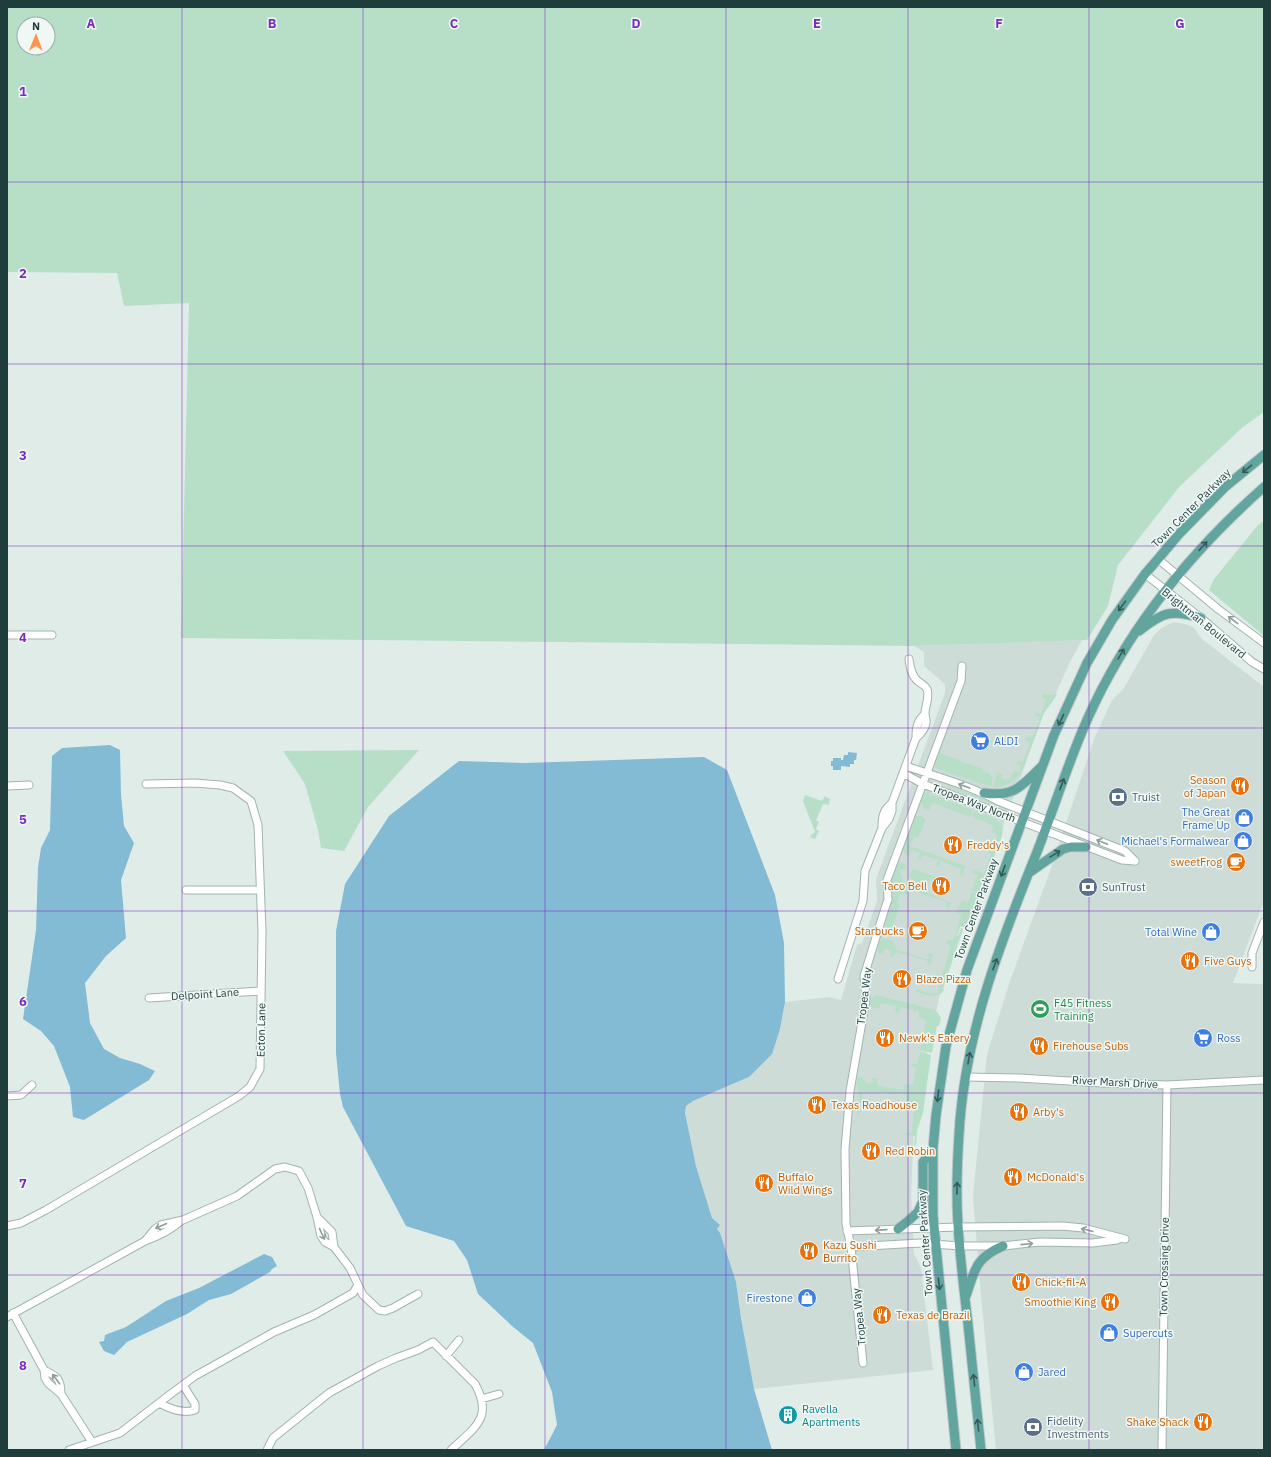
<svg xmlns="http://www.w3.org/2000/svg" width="1271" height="1457" viewBox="0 0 1271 1457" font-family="'IBM Plex Sans',sans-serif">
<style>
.built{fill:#cedcd8}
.green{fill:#b7dfc8;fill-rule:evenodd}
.water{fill:#83bbd5}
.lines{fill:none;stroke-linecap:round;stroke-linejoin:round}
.minor-casing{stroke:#a2b4b0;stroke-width:9}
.major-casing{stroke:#c0c9c8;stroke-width:11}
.minor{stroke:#fff;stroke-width:7}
.major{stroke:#61a59e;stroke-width:9}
.oneway{stroke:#335c58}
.oneway2{stroke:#8f9e9c}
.grid{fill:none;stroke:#7b2cbf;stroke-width:1;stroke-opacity:0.55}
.labels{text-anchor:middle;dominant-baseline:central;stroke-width:3;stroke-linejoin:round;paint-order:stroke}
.street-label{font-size:11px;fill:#1f3d3a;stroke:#f0f8f6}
.shop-label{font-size:11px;fill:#366cbe;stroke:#f0f8f6;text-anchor:start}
.food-label{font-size:11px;fill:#c56008;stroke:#f0f8f6;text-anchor:start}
.service-label{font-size:11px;fill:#4e5e75;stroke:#f0f8f6;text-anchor:start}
.leisure-label{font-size:11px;fill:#27864d;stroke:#f0f8f6;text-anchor:start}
.culture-label{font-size:11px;fill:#0d838f;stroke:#f0f8f6;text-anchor:start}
.grid-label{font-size:13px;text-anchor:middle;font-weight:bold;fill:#7b2cbf;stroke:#f0f8f6;stroke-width:3;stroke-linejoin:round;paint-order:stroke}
</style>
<rect width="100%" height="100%" fill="#e0ece8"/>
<path class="built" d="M1174,622L1185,624L1193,627L1202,639L1264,687V901L1233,983L1264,984V1450H996L981,1296L973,1196L987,1054L1010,981L1051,868L1094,739L1112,700L1124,688L1154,635L1163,627Z
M1082,640L1069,664L1055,696L1045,709L1001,832L969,913L961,925L942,985L922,1075L914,1129L911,1196L914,1254L921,1268L933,1370L754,1389L741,1318L736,1282L717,1229L719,1224L712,1218L696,1166L687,1123L685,1113L686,1106L693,1101L749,1077L780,1029L785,1002L829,997L841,1000L857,945L862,943L877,901L876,879L945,693V684L924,666V652L914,646Z"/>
<path class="green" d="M7,7H1264V412L1243,427L1180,486L1118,565L1108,606L1087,640L914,646L181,638L189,303L124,306L117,273L7,272ZM24,24H48V48H24Z
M1264,521V636L1209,590L1214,579L1258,525Z
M1042,694L1057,695L1044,713L1023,769C1016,782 1006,787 993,788L997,772L1003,774L1002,778L1009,780L1014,771L1019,772L1021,767L1016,764L1018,761L1023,762L1030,743L1026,741L1025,739L1027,737L1032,738L1040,718L1035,715L1036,713L1041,714L1046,700L1042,698Z
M951,722L940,753L983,769L982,771L991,774L990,776L993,777L991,787L935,768V762Z
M419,750L368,807L344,851L321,848L318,830L305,784L283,751Z
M947,785L1005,806L1010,811L947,787Z
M929,792V795H933L973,810L970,817L933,803L929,810L923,808L921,801L925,793Z
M805,795L822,801L825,796L830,799L829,805L823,804L816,820L819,822L816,829L819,831L815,839L811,838L810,836L815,832L803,801Z
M974,811C985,814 997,817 1003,827L1002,836L980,894L972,890L978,875L973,874V871L974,870L984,873L991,854L986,851L991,839L996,841L998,835L991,832L994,826L974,818V817L972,816Z
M916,816H922L925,819V822L918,838L914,837L910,846L965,866L963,875L961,876L960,874L961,869L941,861L938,867L936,865L938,860L923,855L921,860H919L918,857L920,853L912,850L909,856L905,854L903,849Z
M903,862L905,863L906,868L900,871L904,883L952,903L947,909L946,907L947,902L909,890L907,895L900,894L897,903L900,904L892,929L889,930L886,928C883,921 890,912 892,904C895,888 887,881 898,864Z
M913,869L936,877V879L931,877L927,886L912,880L909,875Z
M971,892L980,895L973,914L964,927L960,926L957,934L956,933L961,916L956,912L962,901L968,902Z
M961,928L963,929L943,989L944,990C938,1000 925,994 916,992L917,989L930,994L932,993L937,994L940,982L934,980L936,974L942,975L951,946L946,944L947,940H953L955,935L958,936Z
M884,938L893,941L896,949L925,959H929L928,954H932L933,956L930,965L927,964L928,961L896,952L894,956L891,957L890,955L891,951L885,949L883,954L879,953L877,948L880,939Z
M876,995L932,1009L937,1012L941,1018L939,1026H937L932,1053L920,1050L922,1041L916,1039L917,1038H923L926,1020L919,1018V1011L900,1007L899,1012L897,1013L895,1011L896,1006L881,1003L879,1009L873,1008L870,1005L871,999Z
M920,1052L931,1055L923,1113L917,1131L916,1145H914L915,1136L905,1135L906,1133H912L914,1106L906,1104V1094L863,1092L862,1103L858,1117C856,1111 859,1106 859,1100C859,1095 857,1091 858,1086H857V1079L861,1076L869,1085L873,1081L870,1077L877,1079V1085L903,1090L905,1084L913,1085L916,1068L911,1066V1064H917Z"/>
<path class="water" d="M110,745L120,750L121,794L124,826L134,843L121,880L126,938L106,956L85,983L90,1023L104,1049L120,1058L140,1064L155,1071L149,1080L84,1120L73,1117L70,1087L54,1046L41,1031L23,1019L36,930L38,867L41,848L50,830L52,756L62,748Z
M848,752L857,753L856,760H854V764H850V767L841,766V770H833V766H831V761H833V758H841V760H843L844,755H848Z
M704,757L727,770L775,895L784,943L785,1002L780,1029L772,1054L749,1077L693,1101L686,1106L685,1113L696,1166L712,1218L720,1225L717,1229L720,1233L736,1282L741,1318L754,1389L772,1450H544L557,1425L552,1392L533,1343L512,1326L478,1294L467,1260L454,1241L406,1226L343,1107L340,1094L336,1053V931L345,884L389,816L459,761L525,763Z
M264,1254L272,1257L277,1266L272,1269L270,1272L231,1294L209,1300L187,1314L127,1342L114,1355L104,1351L99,1342L104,1341L105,1335L126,1327L166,1301L199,1288Z"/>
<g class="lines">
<g class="minor-casing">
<path id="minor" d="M1158,559L1218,609L1264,643
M1145,574L1201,618L1252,662L1264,669
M7,635H52
M909,659C910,666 911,676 918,681C921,684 925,685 927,689C930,697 925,706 925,714C925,717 927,720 926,723C925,729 921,734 916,738
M906,766C937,777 969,785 998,801L1125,851L1135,861
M903,773L923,784L1122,860L1135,861
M7,786L29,785
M882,827C882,817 883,810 892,803
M186,890H260
M1252,967V953L1264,922
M838,979L863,901L865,871L882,828L889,819L892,811V803L916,738C916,728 917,721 925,714
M149,998L261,991
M966,1077L1019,1078L1103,1083L1167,1085L1264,1080
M7,1096L21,1095L32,1085
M317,1217L332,1232L334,1247
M7,1226L21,1223L46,1210L239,1096L250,1087L260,1069L262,932L258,825L251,801L233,788L220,785L195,783L146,784
M847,1231L958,1227L1063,1226L1083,1228L1125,1239
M145,1241L155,1229L161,1225L183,1220L237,1196L275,1169L285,1167L299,1171L308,1188L317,1217L321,1236L325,1242L334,1247L350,1268L363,1295L379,1310L385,1311L393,1308L418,1294
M851,1247L920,1243L960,1246H1003L1040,1242L1092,1243L1117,1240
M13,1313L44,1370L45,1378L48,1383L61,1394L92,1442
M7,1317L145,1241C159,1236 170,1231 181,1221
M446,1356L459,1340
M863,1363L851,1247L846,1224L845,1149L850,1091L866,999L864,976L886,905L888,900L887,880L961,681L962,666
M44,1370C57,1376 61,1379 61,1394
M481,1399L499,1394
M159,1403C170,1409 183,1414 195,1410V1404L183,1385
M69,1450L120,1433L168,1396L195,1376L274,1332L314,1315L353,1293L358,1285
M267,1450L273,1438L329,1393L378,1366L396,1358L418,1350L433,1342L475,1384C494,1418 474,1428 451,1450
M1162,1450L1167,1085"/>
</g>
<g class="major-casing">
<path id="major" d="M1139,631C1163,612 1171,609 1201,618
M984,793C1014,797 1021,787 1041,767
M1030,872L1063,849L1071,847H1086
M898,1229L908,1221L918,1212L923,1201V1162L933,1149
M966,1296C975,1270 975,1258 1003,1246
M956,1450L933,1215V1149L936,1115L946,1046L967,970L1054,735L1087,663L1112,620L1145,574L1158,559L1179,534L1225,487L1264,455
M981,1450C977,1408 972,1366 968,1324C964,1291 960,1258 958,1225C956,1195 957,1165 959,1135C964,1037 1000,943 1037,852C1052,813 1065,773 1081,734C1121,637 1186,556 1264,487"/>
</g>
<use href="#minor" class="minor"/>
<use href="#major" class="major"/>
</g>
<defs><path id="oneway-shaft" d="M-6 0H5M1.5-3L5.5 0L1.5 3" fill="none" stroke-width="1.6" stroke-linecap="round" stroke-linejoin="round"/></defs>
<g class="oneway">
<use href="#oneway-shaft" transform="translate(1247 469) rotate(140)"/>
<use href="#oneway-shaft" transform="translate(1203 546) rotate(-48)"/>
<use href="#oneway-shaft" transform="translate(1122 606) rotate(126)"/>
<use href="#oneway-shaft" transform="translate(1121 654) rotate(-60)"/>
<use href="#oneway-shaft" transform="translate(1061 720) rotate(115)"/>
<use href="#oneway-shaft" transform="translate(1062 784) rotate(-69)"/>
<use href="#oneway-shaft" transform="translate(1055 854) rotate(-32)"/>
<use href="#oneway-shaft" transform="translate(1003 871) rotate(110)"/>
<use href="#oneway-shaft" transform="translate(995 964) rotate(-70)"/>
<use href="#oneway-shaft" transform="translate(969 1058) rotate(-80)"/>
<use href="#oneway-shaft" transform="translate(938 1096) rotate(97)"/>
<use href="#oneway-shaft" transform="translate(957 1188) rotate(-89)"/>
<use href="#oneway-shaft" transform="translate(939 1284) rotate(84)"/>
<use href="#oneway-shaft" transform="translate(974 1380) rotate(-96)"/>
<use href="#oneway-shaft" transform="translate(978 1425) rotate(-96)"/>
</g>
<g class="oneway2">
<use href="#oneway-shaft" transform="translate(1233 620) rotate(-143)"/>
<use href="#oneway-shaft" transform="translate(964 786) rotate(-160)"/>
<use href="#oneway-shaft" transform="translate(1102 842) rotate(-158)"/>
<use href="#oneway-shaft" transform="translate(161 1226) rotate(156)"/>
<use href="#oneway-shaft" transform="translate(881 1230) rotate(176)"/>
<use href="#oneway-shaft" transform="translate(1087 1230) rotate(-166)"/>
<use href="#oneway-shaft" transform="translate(322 1234) rotate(65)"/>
<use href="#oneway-shaft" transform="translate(1027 1244) rotate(-6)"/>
<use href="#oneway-shaft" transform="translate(56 1379) rotate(-127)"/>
</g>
<path class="grid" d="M182,7V1450M363,7V1450M545,7V1450M726,7V1450M908,7V1450M1089,7V1450M7,182H1264M7,364H1264M7,546H1264M7,728H1264M7,911H1264M7,1093H1264M7,1275H1264"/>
<defs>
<g id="supermarket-disc" transform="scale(1)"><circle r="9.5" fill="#3f7fe0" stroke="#f0f8f6"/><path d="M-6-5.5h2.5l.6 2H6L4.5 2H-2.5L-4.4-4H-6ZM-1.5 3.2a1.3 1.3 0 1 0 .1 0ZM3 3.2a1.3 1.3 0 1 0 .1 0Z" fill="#fff"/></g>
<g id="restaurant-disc" transform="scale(1)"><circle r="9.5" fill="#e8710a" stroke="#f0f8f6"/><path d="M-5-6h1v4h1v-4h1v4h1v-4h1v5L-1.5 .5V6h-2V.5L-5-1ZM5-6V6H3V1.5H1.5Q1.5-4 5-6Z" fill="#fff"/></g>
<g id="bank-disc" transform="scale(1)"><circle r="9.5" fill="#5c6f8a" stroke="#f0f8f6"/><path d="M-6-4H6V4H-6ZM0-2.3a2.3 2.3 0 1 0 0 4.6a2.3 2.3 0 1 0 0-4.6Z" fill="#fff"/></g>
<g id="shop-disc" transform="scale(1)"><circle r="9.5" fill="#3f7fe0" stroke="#f0f8f6"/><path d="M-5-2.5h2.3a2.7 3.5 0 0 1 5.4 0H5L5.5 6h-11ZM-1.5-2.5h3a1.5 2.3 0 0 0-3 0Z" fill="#fff"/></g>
<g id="cafe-disc" transform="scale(1)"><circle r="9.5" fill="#e8710a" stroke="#f0f8f6"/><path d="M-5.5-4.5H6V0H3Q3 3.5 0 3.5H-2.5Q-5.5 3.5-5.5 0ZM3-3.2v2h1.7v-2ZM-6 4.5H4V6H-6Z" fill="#fff"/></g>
<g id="stadium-disc" transform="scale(1)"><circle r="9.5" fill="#2e9e5b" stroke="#f0f8f6"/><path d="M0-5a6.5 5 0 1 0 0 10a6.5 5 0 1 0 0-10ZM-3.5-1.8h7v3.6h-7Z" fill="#fff"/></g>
<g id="building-disc" transform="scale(1)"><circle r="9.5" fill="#0f9aa8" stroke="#f0f8f6"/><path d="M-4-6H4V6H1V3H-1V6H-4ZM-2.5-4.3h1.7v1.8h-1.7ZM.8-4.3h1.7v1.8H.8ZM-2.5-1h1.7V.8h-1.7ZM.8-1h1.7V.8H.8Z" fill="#fff"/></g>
</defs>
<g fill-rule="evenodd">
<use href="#supermarket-disc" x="980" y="741"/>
<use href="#restaurant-disc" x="1240" y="786"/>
<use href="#bank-disc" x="1118" y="797"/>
<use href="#shop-disc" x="1244" y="818"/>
<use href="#shop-disc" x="1243" y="841"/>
<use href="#restaurant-disc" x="953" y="845"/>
<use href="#cafe-disc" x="1236" y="862"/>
<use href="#restaurant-disc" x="941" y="886"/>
<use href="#bank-disc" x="1088" y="887"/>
<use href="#cafe-disc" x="918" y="931"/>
<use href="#shop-disc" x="1211" y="932"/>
<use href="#restaurant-disc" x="1190" y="961"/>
<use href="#restaurant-disc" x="902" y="979"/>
<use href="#stadium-disc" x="1040" y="1009"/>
<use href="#restaurant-disc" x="885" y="1038"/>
<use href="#supermarket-disc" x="1203" y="1038"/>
<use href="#restaurant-disc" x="1039" y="1046"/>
<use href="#restaurant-disc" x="817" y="1105"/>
<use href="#restaurant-disc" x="1019" y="1112"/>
<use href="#restaurant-disc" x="871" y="1151"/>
<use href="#restaurant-disc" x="1013" y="1177"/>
<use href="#restaurant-disc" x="764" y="1183"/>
<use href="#restaurant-disc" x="809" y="1251"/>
<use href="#restaurant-disc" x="1021" y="1282"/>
<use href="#shop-disc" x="807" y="1298"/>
<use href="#restaurant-disc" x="1110" y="1302"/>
<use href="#restaurant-disc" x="882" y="1315"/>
<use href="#shop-disc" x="1109" y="1333"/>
<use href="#shop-disc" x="1024" y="1372"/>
<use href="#building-disc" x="788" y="1415"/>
<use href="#restaurant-disc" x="1203" y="1422"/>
<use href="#bank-disc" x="1033" y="1427"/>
</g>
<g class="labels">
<g class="street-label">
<text transform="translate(1191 508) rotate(-45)">Town Center Parkway</text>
<text transform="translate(1204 623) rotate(39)">Brightman Boulevard</text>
<text transform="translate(974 803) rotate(21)">Tropea Way North</text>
<text transform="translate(976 909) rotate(-70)">Town Center Parkway</text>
<text transform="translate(205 994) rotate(-4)">Delpoint Lane</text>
<text transform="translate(864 996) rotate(-83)">Tropea Way</text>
<text transform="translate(261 1030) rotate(-89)">Ecton Lane</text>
<text transform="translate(1115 1082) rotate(3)">River Marsh Drive</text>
<text transform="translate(925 1243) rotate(-94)">Town Center Parkway</text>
<text transform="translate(1164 1267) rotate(-89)">Town Crossing Drive</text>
<text transform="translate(859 1317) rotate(-96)">Tropea Way</text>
</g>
<g class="shop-label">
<text x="994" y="741">ALDI</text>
<text x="1230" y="812" text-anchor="end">The Great<tspan x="1230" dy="13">Frame Up</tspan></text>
<text x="1229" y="841" text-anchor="end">Michael's Formalwear</text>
<text x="1197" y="932" text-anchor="end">Total Wine</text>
<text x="1217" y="1038">Ross</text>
<text x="793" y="1298" text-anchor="end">Firestone</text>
<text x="1123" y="1333">Supercuts</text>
<text x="1038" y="1372">Jared</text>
</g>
<g class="food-label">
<text x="1226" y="780" text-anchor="end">Season<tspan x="1226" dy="13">of Japan</tspan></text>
<text x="967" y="845">Freddy's</text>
<text x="1222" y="862" text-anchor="end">sweetFrog</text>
<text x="927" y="886" text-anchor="end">Taco Bell</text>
<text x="904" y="931" text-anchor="end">Starbucks</text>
<text x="1204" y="961">Five Guys</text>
<text x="916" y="979">Blaze Pizza</text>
<text x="899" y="1038">Newk's Eatery</text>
<text x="1053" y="1046">Firehouse Subs</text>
<text x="831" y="1105">Texas Roadhouse</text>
<text x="1033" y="1112">Arby's</text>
<text x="885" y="1151">Red Robin</text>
<text x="778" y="1177">Buffalo<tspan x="778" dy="13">Wild Wings</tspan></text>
<text x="1027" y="1177">McDonald's</text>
<text x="823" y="1245">Kazu Sushi<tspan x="823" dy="13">Burrito</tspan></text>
<text x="1035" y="1282">Chick-fil-A</text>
<text x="1096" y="1302" text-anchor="end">Smoothie King</text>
<text x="896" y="1315">Texas de Brazil</text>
<text x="1189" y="1422" text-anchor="end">Shake Shack</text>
</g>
<g class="service-label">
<text x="1132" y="797">Truist</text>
<text x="1102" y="887">SunTrust</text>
<text x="1047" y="1421">Fidelity<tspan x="1047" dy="13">Investments</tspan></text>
</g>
<g class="leisure-label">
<text x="1054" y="1003">F45 Fitness<tspan x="1054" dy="13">Training</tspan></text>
</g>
<g class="culture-label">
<text x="802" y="1409">Ravella<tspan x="802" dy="13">Apartments</tspan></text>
</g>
</g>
<g class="grid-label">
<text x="91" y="28">A</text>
<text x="272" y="28">B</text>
<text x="454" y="28">C</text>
<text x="636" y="28">D</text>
<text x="817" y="28">E</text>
<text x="999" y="28">F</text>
<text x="1180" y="28">G</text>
<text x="23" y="96">1</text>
<text x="23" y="278">2</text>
<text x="23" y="460">3</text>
<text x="23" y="642">4</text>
<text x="23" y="824">5</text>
<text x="23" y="1006">6</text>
<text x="23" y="1188">7</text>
<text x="23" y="1370">8</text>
</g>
<rect width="1271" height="1457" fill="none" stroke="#1f3d3a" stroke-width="16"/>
<g transform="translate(36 36) rotate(1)"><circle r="19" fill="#f0f8f6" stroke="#9cadab"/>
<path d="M0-3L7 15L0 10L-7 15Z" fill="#fc954e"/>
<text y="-6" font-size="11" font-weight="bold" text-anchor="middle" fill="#1f3d3a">N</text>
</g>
</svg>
